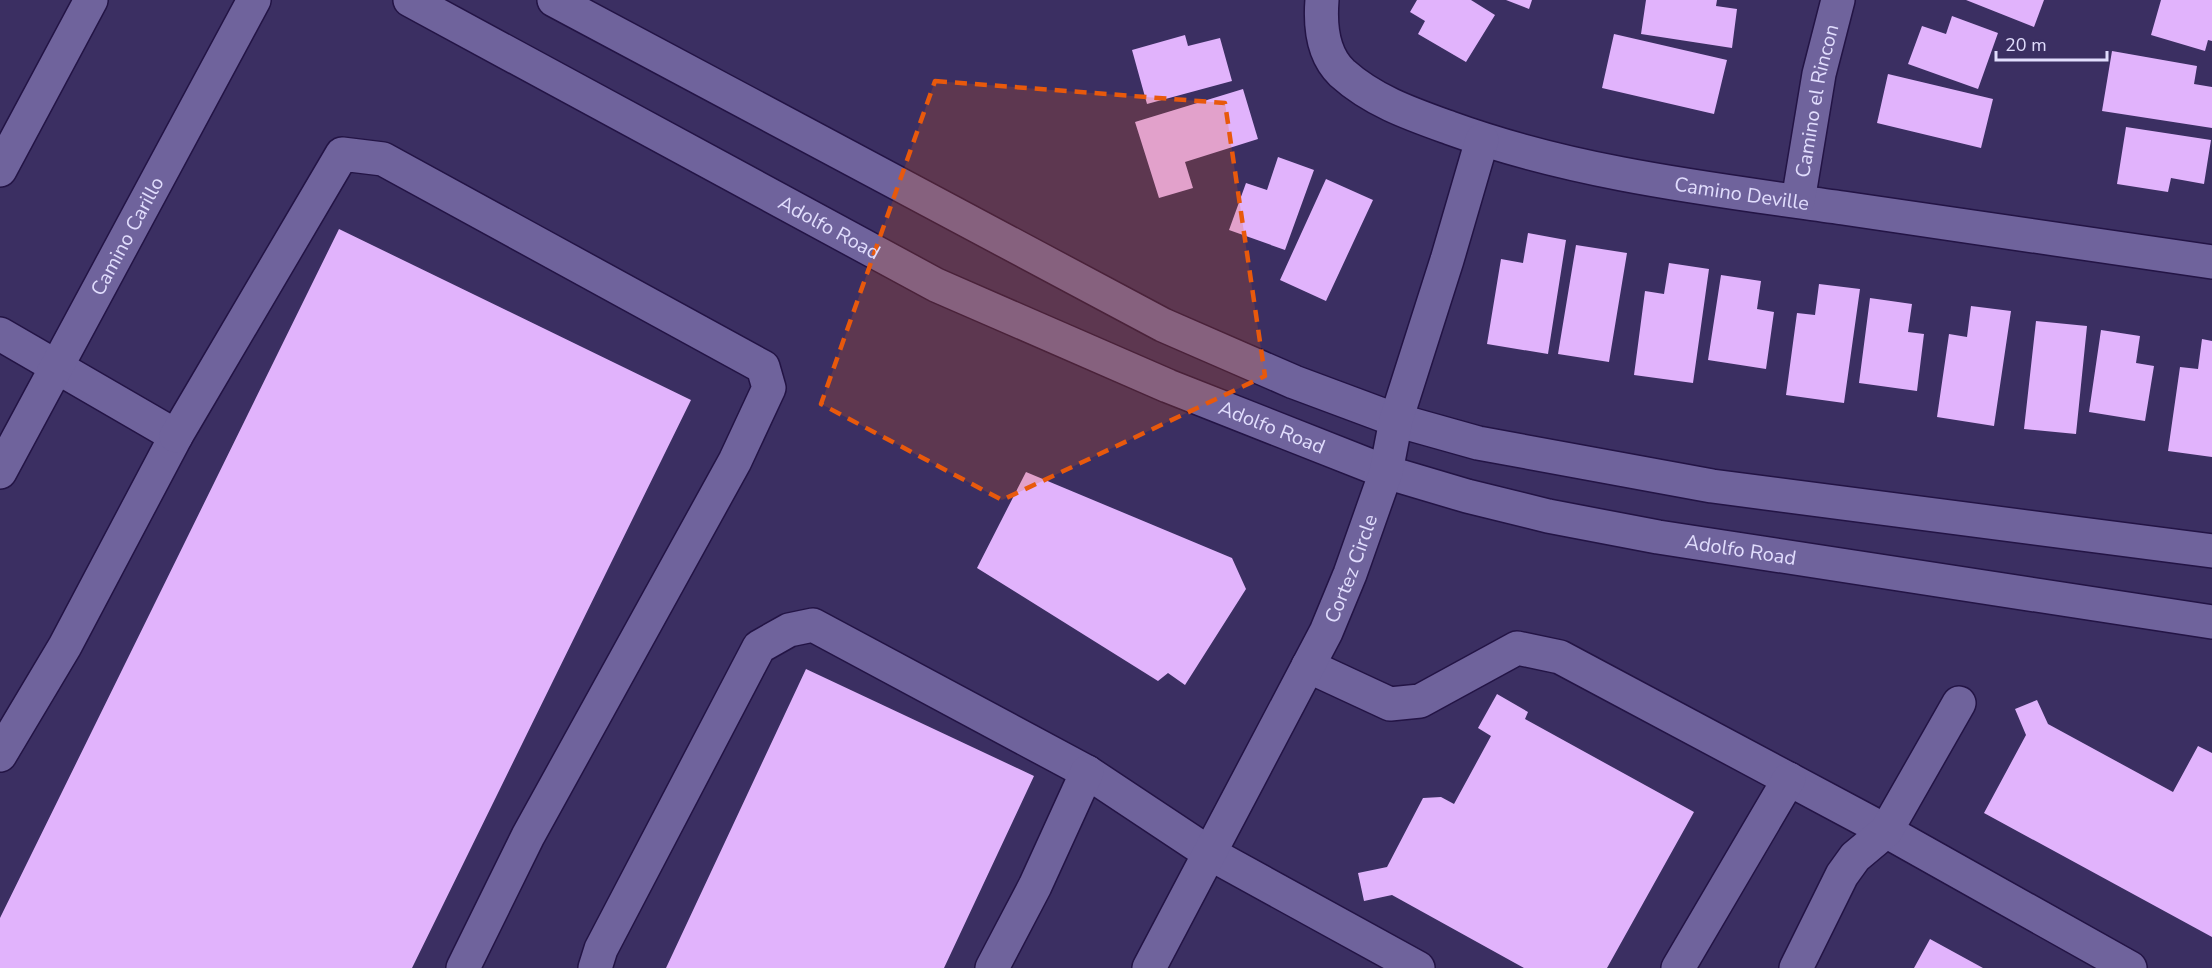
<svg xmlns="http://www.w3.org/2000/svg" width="2212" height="968" viewBox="0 0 2212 968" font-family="'Nunito Sans',sans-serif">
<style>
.building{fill:#e1b3fc}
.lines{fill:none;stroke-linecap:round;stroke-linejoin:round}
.minor-casing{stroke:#231445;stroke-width:36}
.minor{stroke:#6f639c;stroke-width:33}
.marked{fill:#e8590c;fill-opacity:0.2;stroke:#e8590c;stroke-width:4.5;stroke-dasharray:12 8;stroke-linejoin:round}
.labels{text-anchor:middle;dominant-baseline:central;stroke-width:6;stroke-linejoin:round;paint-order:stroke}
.street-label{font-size:20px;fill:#e1ddfd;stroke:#3b2f62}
</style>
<rect width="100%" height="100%" fill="#3b2f62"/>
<path class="building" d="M1417,0H1471L1495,15L1466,62L1418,34L1425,21L1410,12Z
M1506,0H1532L1529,9Z
M1646,0H1717L1716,6L1737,9L1732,48L1641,34Z
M1966,0H2044L2034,27Z
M2161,0H2212V41L2208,40L2205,51L2151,35Z
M1952,16L1998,33L1978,89L1908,64L1922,26L1946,34Z
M1614,34L1727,60L1714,114L1602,88Z
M1185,35L1188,46L1220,38L1232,81L1147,104L1132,50Z
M2112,51L2197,66L2194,84L2212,87V128L2102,111Z
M1888,74L1993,99L1981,148L1877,123Z
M1243,89L1258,139L1185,162L1193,188L1159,198L1135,122Z
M2126,127L2211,140L2204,184L2171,178L2168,192L2117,184Z
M1278,157L1314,170L1285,250L1229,230L1246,183L1267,190Z
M1326,179L1373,200L1326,301L1280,280Z
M339,229L691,400L412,968H0V918Z
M1528,233L1566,240L1548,354L1487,344L1501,259L1523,263Z
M1576,245L1627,253L1609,362L1558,354Z
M1669,263L1709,269L1693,383L1634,375L1645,291L1664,294Z
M1721,275L1761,281L1757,309L1774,312L1766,369L1708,360Z
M1819,284L1860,289L1844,403L1786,395L1797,313L1815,315Z
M1870,298L1912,304L1908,332L1924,334L1917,391L1859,383Z
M1971,306L2011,311L1994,426L1937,417L1949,334L1967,337Z
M2036,321L2087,326L2076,434L2024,429Z
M2101,330L2140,336L2136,363L2154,366L2145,421L2089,412Z
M2202,339L2212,341V457L2168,451L2180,367L2198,369Z
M1026,472L1232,558L1246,589L1185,685L1168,673L1158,681L977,568Z
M806,669L1034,776L944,968H666Z
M1497,694L1528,712L1525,719L1694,812L1607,968H1524L1392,895L1364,901L1358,873L1387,867L1423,798L1441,797L1454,804L1491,736L1478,728Z
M2037,700L2048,724L2173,792L2198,746L2212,753V937L1984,813L2026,735L2015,709Z
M1930,939L1983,968H1914Z"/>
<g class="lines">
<g class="minor-casing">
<g id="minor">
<path id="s1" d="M410,0L936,285L1168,386L1386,472L1467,496L1548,516L1658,537L2212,622"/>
<path d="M554,0L1163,325L1294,382L1396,420L1478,443L1712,486L2212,551"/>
<path id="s2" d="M1322,0C1320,25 1322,54 1342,73C1373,101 1411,114 1450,128C1577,174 1710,189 1843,208C1966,226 2089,244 2212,262"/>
<path d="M0,170L91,0"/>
<path id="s3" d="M1798,201L1819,74L1838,0"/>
<path d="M0,334L176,436L65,646L0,755"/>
<path d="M176,436L342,154L383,159L763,367L769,388L735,461L528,836L463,968"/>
<path id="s4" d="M0,472L254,0"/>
<path d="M1308,666L1390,704L1420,701L1517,648L1560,657L1886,831L2130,968"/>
<path d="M595,968L601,949L759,647L789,630L813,625L1087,772L1209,853L1418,968"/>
<path d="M992,968L1035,886L1087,772"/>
<path id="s5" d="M1149,968L1326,632L1350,574L1386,472L1396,420L1447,260L1482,140"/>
<path d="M1678,968L1789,779"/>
<path d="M1796,968L1842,875L1855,857L1886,831L1959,703"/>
</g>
</g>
<use href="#minor" class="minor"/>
</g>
<path class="marked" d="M935,81L1225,103L1265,376L1002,500L821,404Z"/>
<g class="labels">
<g class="street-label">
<text stroke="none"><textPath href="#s3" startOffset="102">Camino el Rincon</textPath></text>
<text stroke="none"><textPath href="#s2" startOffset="500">Camino Deville</textPath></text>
<text stroke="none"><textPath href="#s1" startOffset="477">Adolfo Road</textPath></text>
<text stroke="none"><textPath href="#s4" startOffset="268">Camino Carillo</textPath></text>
<text stroke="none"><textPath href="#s1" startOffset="963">Adolfo Road</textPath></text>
<text stroke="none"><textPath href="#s1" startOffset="1449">Adolfo Road</textPath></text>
<text stroke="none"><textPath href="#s5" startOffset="448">Cortez Circle</textPath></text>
</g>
</g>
<path d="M1996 51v9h111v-9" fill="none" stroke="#e1ddfd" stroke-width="3"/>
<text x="2005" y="51" font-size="18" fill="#e1ddfd" stroke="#3b2f62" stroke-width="4.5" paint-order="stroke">20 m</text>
</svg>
